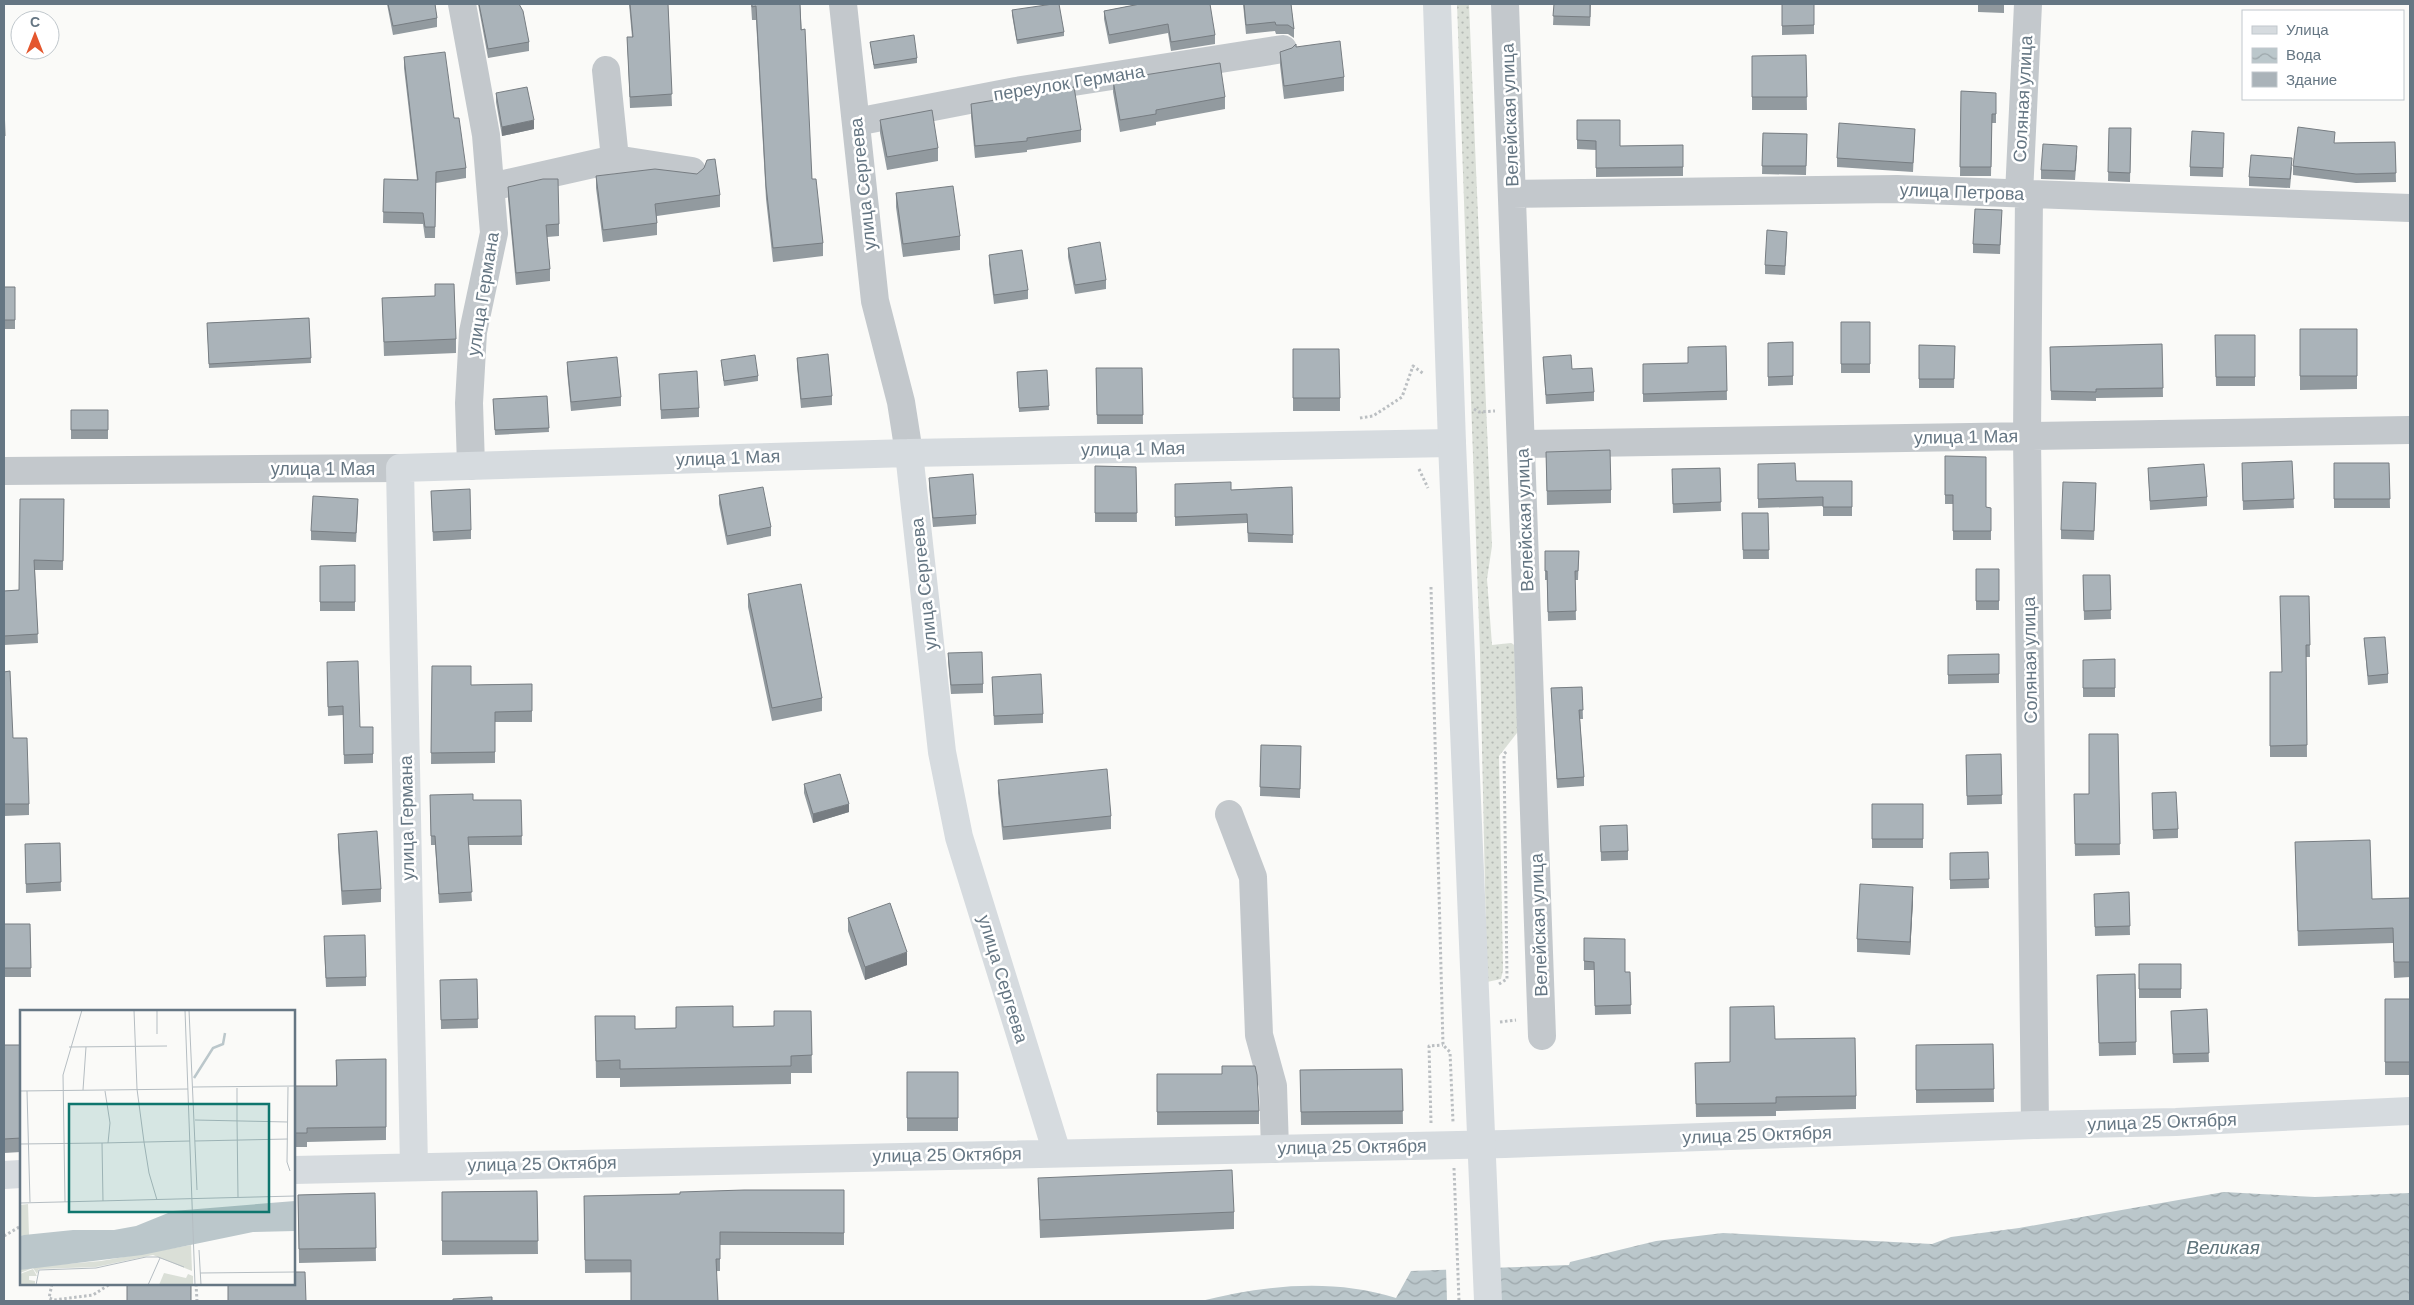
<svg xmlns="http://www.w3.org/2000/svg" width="2414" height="1305" viewBox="0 0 2414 1305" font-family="Arial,sans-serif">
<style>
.grass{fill:url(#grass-dots)}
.water{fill:url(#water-waves)}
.pier{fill:#fafaf8}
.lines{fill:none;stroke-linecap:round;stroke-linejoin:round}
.path{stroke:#bbbfc2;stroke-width:3;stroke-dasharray:2.5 2.5;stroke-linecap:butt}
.minor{stroke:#c3c8cc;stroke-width:28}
.major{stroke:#d6dbdf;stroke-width:28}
.highway{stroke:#d6dbdf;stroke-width:28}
.wall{fill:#929a9f}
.shaded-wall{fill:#777d82}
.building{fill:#aab3b9;stroke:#777d82}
.labels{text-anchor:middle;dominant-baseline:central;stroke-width:5;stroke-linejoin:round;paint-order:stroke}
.street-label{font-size:18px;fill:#657683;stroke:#fff}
.water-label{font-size:19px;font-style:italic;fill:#60757c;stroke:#fff}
.inset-river{fill:none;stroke:#bbc7cb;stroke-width:2.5}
.inset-road{fill:none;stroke:#b5bdc2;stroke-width:1}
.view{fill:#0f766e;fill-opacity:0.15;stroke:#0f766e;stroke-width:2.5}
.inset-edge{fill:none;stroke:#657683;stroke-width:2.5}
</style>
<defs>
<pattern id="grass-dots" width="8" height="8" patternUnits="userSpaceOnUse" patternTransform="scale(1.25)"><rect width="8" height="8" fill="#dadfd7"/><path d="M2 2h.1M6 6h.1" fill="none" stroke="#b4b9b4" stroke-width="1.8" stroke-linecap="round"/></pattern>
<pattern id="water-waves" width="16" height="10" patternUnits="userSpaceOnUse" patternTransform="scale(1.25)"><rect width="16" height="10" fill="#bbc7cb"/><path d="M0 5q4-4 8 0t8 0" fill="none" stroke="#9ca6aa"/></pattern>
</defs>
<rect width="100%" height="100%" fill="#fafaf8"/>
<path class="grass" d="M1457,4H1469L1492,546L1487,579L1492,645L1511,643L1521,649L1524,724L1499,756L1503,970L1501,979L1487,982L1480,653Z"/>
<path class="water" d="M2224,1192L2315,1197L2410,1193V1301H1201C1264,1285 1333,1278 1396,1298L1411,1271L1569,1265L1570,1262L1656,1241L1723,1233L1932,1244L1951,1237L2019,1228Z"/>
<path class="pier" d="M1497,1265L1499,1301H1447L1446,1267Z"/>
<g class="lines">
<path class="path" d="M1474,409L1479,412L1495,411
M1360,418L1373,416L1402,397L1413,366L1424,374
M1419,469L1428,488
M1431,587L1443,1045L1450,1052L1453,1122
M1499,984L1507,979L1504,754L1507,751
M1500,1022L1516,1020
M1431,1123L1429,1046L1443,1045
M1454,1168L1459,1301
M4,1236L21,1226
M52,1284L49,1298L54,1300L93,1295L110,1284
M196,1284L197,1301"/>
<path class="minor" d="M462,4L486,135L494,233L473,332L469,403L471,466
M843,4L875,301L901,402L909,453
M1505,4L1542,1036
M606,70L615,159
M856,122L1016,91L1283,49
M491,187L615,159L692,171
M1513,194L1897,189L2410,208
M2019,194L2028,4
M2029,194L2027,436L2035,1125
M1522,444L2410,430
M4,471L400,468
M1229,814L1253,877L1259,1035L1273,1086L1275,1149"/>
<path class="major" d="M909,453L942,752L959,837L1057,1153
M414,1167L400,468L909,453L1452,443
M294,1170L1505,1144L2035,1125L2176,1122L2410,1111
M4,1175L21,1174"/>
<path class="highway" d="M1437,4L1452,443L1488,1301"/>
</g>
<path class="wall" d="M387,4H435L437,18V27L393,35Z
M478,4H519L529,42V51L488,58Z
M629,4H668L672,106L630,108L627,37H632Z
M751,4H800L812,179L823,243V256L773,262L766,199L756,20H752Z
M1140,4L1215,35V44L1171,51L1168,33L1109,44L1104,19V11Z
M1243,4H1291L1294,29V38L1288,34H1276L1275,31L1246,34Z
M1554,4H1591L1590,26L1553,25Z
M1782,4H1814V34L1782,35Z
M1978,4H2004V13L1978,12Z
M1012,10L1064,32V36L1017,44L1012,15Z
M870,42L917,58V63L874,69Z
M1296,47L1344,77V91L1284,99L1280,65V52Z
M1806,55L1807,110H1752V56Z
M404,57L454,118L466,168V178L436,183L435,238H425L423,224L383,223L384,179L417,180L404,68Z
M1113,80L1225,97V109L1156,122V125L1120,132L1113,92Z
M1961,91L1996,93V123H1992L1991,176H1960Z
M496,93L534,129L502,136L496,102Z
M4,104L5,136V145H4Z
M971,104L1081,130V142L1027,150V152L975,158L971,116Z
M880,120L938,148V161L887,170L880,133Z
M1577,120L1620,146L1683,145V176L1596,177V150L1577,149Z
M2109,128H2131L2130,182L2108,181Z
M1915,129L1913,172L1837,167V158Z
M1763,133L1807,134L1806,175L1762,174Z
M2224,142L2223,177L2190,176V167Z
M2395,142L2396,182L2356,183L2293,175V166L2335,143Z
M2077,155L2075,180L2041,179V170Z
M2292,167L2290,188L2249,186V177Z
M596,176L720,195V207L657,216V235L603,242L596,188Z
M508,187L559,224V236L547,237L550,269V281L516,285L508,199Z
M896,193L960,236V250L903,257L896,207Z
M2002,210L2000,254L1973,253V244Z
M1787,240L1785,275L1765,274V265Z
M1068,248L1106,280V289L1075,294L1068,257Z
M989,255L1028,290V299L994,304L989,264Z
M435,284L456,339V353L384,356L382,298L435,296Z
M4,287L15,320V329H4Z
M309,318L311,363L209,368L207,323Z
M1841,322H1870V373H1841Z
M2300,329H2357V389L2300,390Z
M2215,335H2255V386H2216Z
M1793,342V385L1768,386V343Z
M2162,344L2163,397L2096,398V401L2051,400L2050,347Z
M1919,345L1955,346L1954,388H1919Z
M1726,346L1727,400L1643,402V364L1688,363Z
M1293,349L1340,398V411H1293Z
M1543,357L1594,392V401L1546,404Z
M797,358L832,396V405L801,408L797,367Z
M721,360L758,376V381L724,386Z
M567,362L621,397V406L571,411L567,371Z
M1096,368H1142L1143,424H1097Z
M1047,370L1049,410L1019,412L1017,372Z
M659,374L699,408V417L661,419Z
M547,396L549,432L495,435L493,399Z
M71,410H108V439H71Z
M1546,452L1611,490V503L1547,505Z
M1945,456L1986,507L1991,508V540H1953V504H1945Z
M2292,461L2294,508L2243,510L2242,463Z
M2334,463H2389L2390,508H2334Z
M1758,464L1796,481H1852V516H1823V506L1758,508Z
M1095,466L1136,467L1137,522H1095Z
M1720,468L1721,511L1673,513L1672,478Z
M2148,468L2207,497V506L2150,510Z
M929,478L976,515V524L933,527L929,487Z
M2096,483L2094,540L2061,539V530Z
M1175,484L1231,490L1292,487L1293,543L1248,542L1247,523L1175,526Z
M431,491L471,530V539L433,541Z
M719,495L771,527V536L727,545L719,504Z
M64,499L63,570H35L38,643L4,645V591L19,590Z
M358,508L356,542L311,540V531Z
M1742,513H1768L1769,559H1743Z
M1545,551H1579L1578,580H1575L1576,620L1548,621L1547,580H1545Z
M355,565V611H320V566Z
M1976,569H1999V610H1976Z
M2083,575H2110L2111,619L2084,620Z
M748,594L822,698V711L772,721L748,607Z
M2309,596L2310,657H2306L2307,757H2270V672H2282Z
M2364,638L2388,674V683L2368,685Z
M948,653L983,684V693L951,694L948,662Z
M1999,654V683L1948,684V655Z
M2115,659V697H2083V660Z
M432,666L471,685L532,684V722H495V763L431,764Z
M327,671L360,727H373V763L344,764L343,715L328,716Z
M4,672L13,738L29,804V815L4,816Z
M992,677L1043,714V723L994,725Z
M1582,687L1583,719H1580L1584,777V786L1557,788L1551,688Z
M2118,734L2120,855L2075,856L2074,794H2089Z
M1261,745L1301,746L1300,798L1260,796Z
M2001,754L2002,804L1967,805L1966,755Z
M998,780L1111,816V829L1003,840L998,793Z
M804,784L849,812L813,823L804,793Z
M2152,793L2178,829V838L2153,839Z
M430,795L473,800H521L522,845H468L472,901L439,903L435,845H431Z
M1872,804H1923V848H1872Z
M1600,826L1628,851V860L1601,861Z
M338,834L381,889V902L342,905L338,847Z
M2295,842L2372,899L2410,898V977L2394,978L2393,943L2298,946Z
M60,843L61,891L26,893L25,844Z
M1988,852L1989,888L1950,889V853Z
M2129,892L2130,935L2095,936L2094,894Z
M1913,900L1910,955L1857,952V939Z
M848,918L907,965L865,980L848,931Z
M4,924H30L31,977H4Z
M1584,938L1625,972H1630L1631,1014L1595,1015L1594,970H1584Z
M324,945L366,977V986L326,987Z
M2139,964H2181V998H2139Z
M2135,974L2136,1055L2099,1056L2097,975Z
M477,979L478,1028L441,1029L440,980Z
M2385,999H2410V1075H2385Z
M2207,1009L2209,1062L2173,1063L2171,1011Z
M811,1011L812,1073H791V1084L620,1087V1078H596L595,1016L635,1029L774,1026Z
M1775,1039L1856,1096V1109L1776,1111V1116L1696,1117L1695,1063L1730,1062Z
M1993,1044L1994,1102L1916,1103V1045Z
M4,1045L21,1055V1152L4,1153Z
M386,1059V1140L307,1142V1147H294V1086H336V1060Z
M1402,1069L1403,1124L1301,1125L1300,1070Z
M907,1072H958V1131H907Z
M1157,1074L1259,1111V1124L1157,1125Z
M1038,1178L1234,1212V1229L1040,1238Z
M844,1190V1245H720V1271L585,1273L584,1196Z
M537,1191L538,1254L442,1255V1192Z
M375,1193L376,1261L299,1263L298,1195Z"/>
<path class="shaded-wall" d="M534,120V129L502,136V127Z
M849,804V812L813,823V814Z
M1913,887V900L1910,955V942Z
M907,952V965L865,980V967Z"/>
<path class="building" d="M388,4H435L437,18L393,26Z
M479,4H519L523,11L529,42L488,49Z
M630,4H668L672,94L630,97L627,37H633Z
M752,4H800L801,30L805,29L812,179H816L823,243L773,248L766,186L756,6L752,7Z
M1053,4H1059L1064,32L1017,40L1012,10Z
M1140,4H1210L1215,35L1171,42L1168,24L1109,35L1104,11Z
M1244,4H1291L1294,29L1288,25H1276L1275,22L1246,25Z
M1554,4H1590V17L1553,16Z
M1782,4H1814V25L1782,26Z
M914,35L917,58L874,65L870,42Z
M1340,41L1344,77L1284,86L1280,52L1292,48L1296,44V47Z
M445,52L454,118H459L466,168L436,172L435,227H425L423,213L383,212L384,179L418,180L404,57Z
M1806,55L1807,97H1752V56Z
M1220,63L1225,97L1156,110V114L1120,120L1113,80Z
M527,87L534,120L502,127L496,93Z
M1074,87L1081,130L1027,138V141L975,146L971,104Z
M1961,91L1996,93V114H1992L1991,167H1960Z
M4,104L5,136H4Z
M932,110L938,148L887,157L880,120Z
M1577,120H1620V146L1683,145V167L1596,168V141L1577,140Z
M1839,123L1915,129L1913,163L1837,158Z
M2298,127L2335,132L2334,143L2395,142L2396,173L2356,174L2293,166Z
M2109,128H2131L2130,173L2108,172Z
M2192,131L2224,133L2223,168L2190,167Z
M1763,133L1807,134L1806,166H1762Z
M2043,144L2077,146L2075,171L2041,170Z
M2251,155L2292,158L2290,179L2249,177Z
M715,159L720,195L655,204L657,223L603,230L596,176L655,169L697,174L704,168L707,160Z
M543,179H558L559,224L546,225L550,269L516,273L508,187Z
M953,186L960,236L903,244L896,193Z
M1975,209L2002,210L2000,245L1973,244Z
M1767,230L1787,232L1785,266L1765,265Z
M1100,242L1106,280L1075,285L1068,248Z
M1022,250L1028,290L994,295L989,255Z
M435,284H454L456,339L384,342L382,298L435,296Z
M4,287H15V320H4Z
M309,318L311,358L209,364L207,323Z
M1841,322H1870V364H1841Z
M2300,329H2357V376H2300Z
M2215,335H2255V377H2216Z
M1793,342V376L1768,377V343Z
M2162,344L2163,388L2096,389V392L2051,391L2050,347Z
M1919,345L1955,346L1954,379H1919Z
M1726,346L1727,391L1643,394V364L1688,363V347Z
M1293,349H1339L1340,398H1293Z
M828,354L832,396L801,399L797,358Z
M755,355L758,376L724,381L721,360Z
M1571,355L1572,369L1592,368L1594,392L1546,395L1543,357Z
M617,357L621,397L571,402L567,362Z
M1096,368H1142L1143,415H1097Z
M1047,370L1049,406L1019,408L1017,372Z
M697,371L699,408L661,410L659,374Z
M547,396L549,428L495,430L493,399Z
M71,410H108V430H71Z
M1610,450L1611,490L1547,491L1546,452Z
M1945,456L1986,457V507L1991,508V531H1953V495H1945Z
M2292,461L2294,499L2243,501L2242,463Z
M1795,463L1796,481H1852V507H1823V497L1758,499V464Z
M2334,463H2389L2390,499H2334Z
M2204,464L2207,497L2150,501L2148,468Z
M1095,466L1136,467L1137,513H1095Z
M1720,468L1721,502L1673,504L1672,469Z
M973,474L976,515L933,518L929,478Z
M1231,482V490L1292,487L1293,535L1248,533L1247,514L1175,517V484Z
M2063,482L2096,483L2094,531L2061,530Z
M763,487L771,527L727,536L719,495Z
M470,489L471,530L433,532L431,491Z
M313,496L358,499L356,533L311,531Z
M20,499H64L63,561L34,560L38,634L4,636V591L19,590Z
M1742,513H1768L1769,550H1743Z
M1545,551H1579L1578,571H1575L1576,611L1548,612L1547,571H1545Z
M355,565V602H320V566Z
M1976,569H1999V601H1976Z
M2083,575H2110L2111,610L2084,611Z
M801,584L822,698L772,708L748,594Z
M2280,596H2309L2310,645H2306L2307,745L2270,746V672H2282Z
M2385,637L2388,674L2368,676L2364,638Z
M982,652L983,684L951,685L948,653Z
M1999,654V674L1948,675V655Z
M2115,659V688H2083V660Z
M358,661L360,727H373V754L344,755L343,706L328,707L327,662Z
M432,666H471V685L532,684V711L495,712V752L431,753Z
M10,671L13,738H27L29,804H4V672Z
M1041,674L1043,714L994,716L992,677Z
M1582,687L1583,710H1579L1584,777L1557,779L1551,688Z
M2089,734H2118L2120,844H2075L2074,794H2089Z
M1261,745L1301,746L1300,789L1260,787Z
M2001,754L2002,795L1967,796L1966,755Z
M1107,769L1111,816L1003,827L998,780Z
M840,774L849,804L813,814L804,784Z
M2176,792L2178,829L2153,830L2152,793Z
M473,794V800H521L522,836L468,837L472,892L439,894L435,836H431L430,795Z
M1872,804H1923V839H1872Z
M1627,825L1628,851L1601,852L1600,826Z
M377,831L381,889L342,891L338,834Z
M2370,840L2372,899L2410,898V962H2394L2393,928L2298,931L2295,842Z
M60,843L61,882L26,884L25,844Z
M1988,852L1989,879L1950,880V853Z
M1860,884L1913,887L1910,942L1857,939Z
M2129,892L2130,926L2095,927L2094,894Z
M890,903L907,952L865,967L848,918Z
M4,924H30L31,968H4Z
M365,935L366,977L326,978L324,936Z
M1584,938L1625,939V972H1630L1631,1005L1595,1006L1594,962L1584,961Z
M2139,964H2181V989H2139Z
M2135,974L2136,1042L2099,1043L2097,975Z
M477,979L478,1019L441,1020L440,980Z
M2385,999H2410V1062H2385Z
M733,1006V1027L774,1026V1011H811L812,1055L791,1056V1066L620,1069V1060L596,1061L595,1016H635V1029L676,1028V1007Z
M1774,1006L1775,1039L1855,1038L1856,1096L1776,1097V1103L1696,1104L1695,1063L1730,1062V1007Z
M2207,1009L2209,1053L2173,1054L2171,1011Z
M1993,1044L1994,1089L1916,1090V1045Z
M4,1045H20L21,1055V1138L4,1139Z
M386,1059V1127L307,1128V1133H294V1086H337L336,1060Z
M1222,1066H1255L1257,1075L1259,1111L1157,1112V1074H1222Z
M1402,1069L1403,1111L1301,1112L1300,1070Z
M907,1072H958V1118H907Z
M1232,1170L1234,1212L1040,1220L1038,1178Z
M744,1190H844V1233L720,1232V1259H716L718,1301H631V1260H585L584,1196L680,1194V1192Z
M537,1191L538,1241H442V1192Z
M375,1193L376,1248L299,1249L298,1195Z
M294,1272H305L306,1301H228V1284H294Z
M127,1284H191V1301H127Z
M492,1297V1301H453V1299Z"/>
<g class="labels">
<g class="street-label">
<text transform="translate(1069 83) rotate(-9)">переулок Германа</text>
<text transform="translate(2023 99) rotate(-87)">Соляная улица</text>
<text transform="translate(1510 115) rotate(-92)">Велейская улица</text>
<text transform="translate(863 184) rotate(-96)">улица Сергеева</text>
<text transform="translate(1962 192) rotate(2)">улица Петрова</text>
<text transform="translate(483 294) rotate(-81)">улица Германа</text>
<text transform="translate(1966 437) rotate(-1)">улица 1 Мая</text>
<text transform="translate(1133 449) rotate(-1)">улица 1 Мая</text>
<text transform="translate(728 458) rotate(-2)">улица 1 Мая</text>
<text x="323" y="469">улица 1 Мая</text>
<text transform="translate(1525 520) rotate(-92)">Велейская улица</text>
<text transform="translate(924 584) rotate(-96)">улица Сергеева</text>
<text transform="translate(2030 660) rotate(-91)">Соляная улица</text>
<text transform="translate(407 818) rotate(-91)">улица Германа</text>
<text transform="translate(1539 925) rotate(-92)">Велейская улица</text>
<text transform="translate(1003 979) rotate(73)">улица Сергеева</text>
<text transform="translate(2162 1122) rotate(-2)">улица 25 Октября</text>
<text transform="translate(1757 1135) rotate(-2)">улица 25 Октября</text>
<text transform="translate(1352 1147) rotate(-1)">улица 25 Октября</text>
<text transform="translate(947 1155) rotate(-1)">улица 25 Октября</text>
<text transform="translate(542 1164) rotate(-1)">улица 25 Октября</text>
</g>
<g class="water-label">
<text x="2223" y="1247">Великая</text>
</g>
</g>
<g transform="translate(20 1010)">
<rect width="275" height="275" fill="#fafaf8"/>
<path d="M171,235L172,261L133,245L76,257L19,259L17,264L13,258L0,263V260L9,257L81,251ZM13,259L17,266H9V270L15,271V275H0V264ZM144,263L166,268L168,264L173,266V275H139Z" fill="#dadfd7"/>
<path d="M8,194L9,225L0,226V195Z" fill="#dadfd7"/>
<path d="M275,191V221L233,222L122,245L0,260V226L4,225L53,220H94L116,216L153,201Z" fill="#bbc7cb"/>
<path class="inset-river" d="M174,68L193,38L203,34L205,23"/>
<path class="inset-road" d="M114,0L117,79L124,132M165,0L175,275M169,0L177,180M137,24V0M49,37L147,36M173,77L275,76M268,77L267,152L270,161M63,80L66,37M0,81L168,79M7,81L10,192M85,81L90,113L88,133M175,110L268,112M217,110L218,187M217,110V78M175,131L268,129M124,132L129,163L137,190M0,134L82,133M83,191L82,133L170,131M45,192L43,65L62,0M0,193L275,186M179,240L181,275M180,263L275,262M16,275L19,260L76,258L126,247H138L164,257M128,275L140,248"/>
<path class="view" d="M49,94H249V202H49Z"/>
<rect width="275" height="275" class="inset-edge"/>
</g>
<rect width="2414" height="1305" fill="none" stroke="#657683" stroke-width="10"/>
<rect x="2242" y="10" width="162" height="90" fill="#ffffff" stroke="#c1c8cd"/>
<rect x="2252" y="26" width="25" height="8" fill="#d6dbdf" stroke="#c1c8cd"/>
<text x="2286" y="35" font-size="15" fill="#657683">Улица</text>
<rect x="2252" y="48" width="25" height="15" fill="url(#water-waves)" stroke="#c1c8cd"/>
<text x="2286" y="60" font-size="15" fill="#657683">Вода</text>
<rect x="2252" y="72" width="25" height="15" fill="#aab3b9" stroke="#c1c8cd"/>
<text x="2286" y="85" font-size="15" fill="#657683">Здание</text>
<g transform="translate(35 35)"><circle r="24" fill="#ffffff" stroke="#c1c8cd"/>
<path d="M0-4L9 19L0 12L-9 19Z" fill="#e4572e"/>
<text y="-8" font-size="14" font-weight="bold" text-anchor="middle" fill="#657683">С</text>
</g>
</svg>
